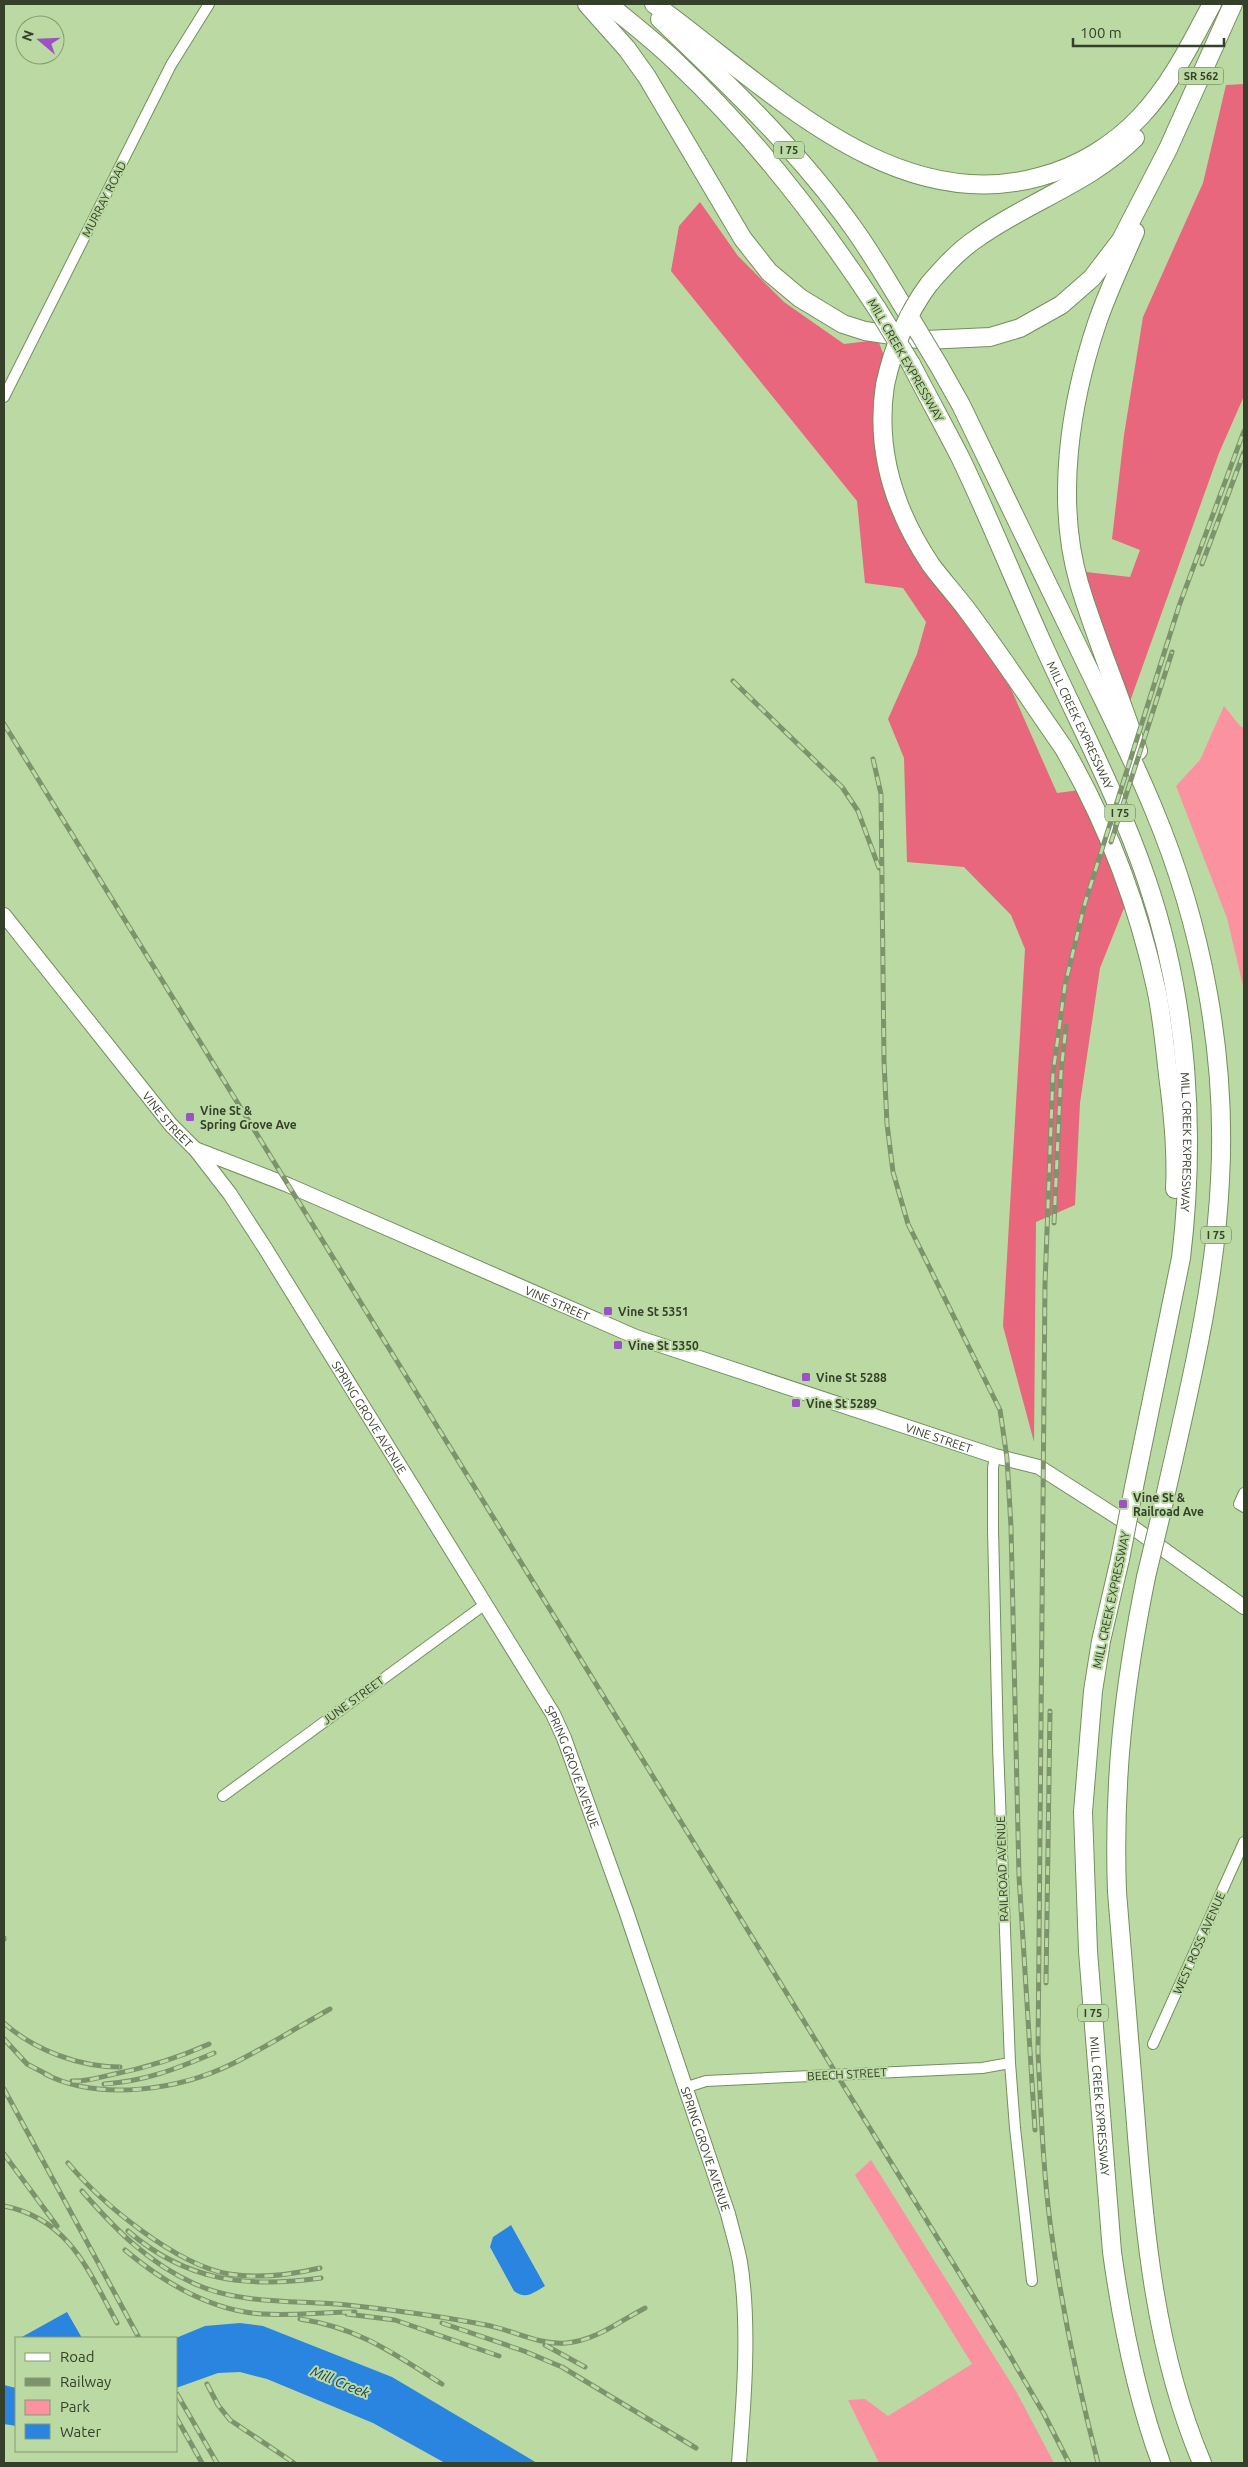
<svg xmlns="http://www.w3.org/2000/svg" width="1248" height="2467" viewBox="0 0 1248 2467" font-family="Ubuntu,sans-serif">
<style>
.green{fill:#fa929f}
.forest{fill:#e8677c}
.water{fill:#2985df}
.lines{fill:none;stroke-linecap:round;stroke-linejoin:round}
.street-casing{stroke:#728f5c;stroke-width:12}
.secondary-casing{stroke:#728f5c;stroke-width:16}
.highway-casing{stroke:#728f5c;stroke-width:20}
.street{stroke:#fff;stroke-width:10}
.secondary{stroke:#fff;stroke-width:14}
.highway{stroke:#fff;stroke-width:18}
.rail-casing{stroke:#7d936c;stroke-width:5}
.rail{stroke:#bbd9a3;stroke-width:3;stroke-dasharray:9;stroke-linecap:butt}
.highway-bridge-casing{stroke:#728f5c;stroke-width:20;stroke-linecap:butt}
.highway-bridge{stroke:#fff;stroke-width:18}
.poi-dot{fill:#9c52c5;stroke:#bbd9a3;stroke-width:2}
.labels{text-anchor:middle;dominant-baseline:central;stroke-width:4;stroke-linejoin:round;paint-order:stroke}
.shield{fill:#bbd9a3;stroke:#5c6e4e;stroke-width:1}
.shield-label{font-size:11px;font-weight:bold;fill:#34402a}
.street-label{font-size:12px;fill:#34402a;stroke:#bbd9a3}
.poi-label{font-size:12px;font-weight:bold;fill:#34402a;stroke:#bbd9a3;text-anchor:start}
.water-label{font-size:14px;font-style:italic;fill:#193c61;stroke:#bbd9a3}
</style>
<rect width="100%" height="100%" fill="#bbd9a3"/>
<path class="green" d="M1224,706L1240,726L1244,728V990L1227,918L1176,786L1200,760Z
M871,2160L1016,2391L1054,2463H879L848,2400L865,2399L888,2416L972,2364L855,2175Z"/>
<path class="forest" d="M1244,84V396L1219,453L1128,707L1096,626L1086,572L1130,577L1140,550L1112,539L1124,435L1143,317L1203,183L1226,85Z
M700,202L738,256L784,302L844,344L878,340L884,356L883,478L1011,689L1057,793L1095,788L1132,888L1100,968L1080,1103L1075,1205L1036,1222L1034,1442L1003,1326L1025,949L1011,915L964,867L907,862L904,758L888,719L917,654L926,622L903,588L865,583L857,501L671,271L679,226Z"/>
<path class="water" d="M511,2225L545,2286C533,2293 526,2300 514,2291L490,2247L493,2237Z
M67,2312L82,2338H20Z
M240,2323L263,2326L392,2377L537,2463H445L373,2423L267,2379L240,2372L218,2373L176,2388V2338L205,2326Z
M4,2385L16,2388V2426L4,2424Z"/>
<g class="lines">
<g class="street-casing">
<path id="street" d="M4,397L171,65L209,4
M995,1456L993,1468V1529L998,1746L1010,2063L1015,2128L1032,2281
M1244,1493L1239,1504L1244,1507
M223,1796L484,1605
M1153,2044L1244,1842
M684,2088L706,2081L982,2068L1010,2063"/>
</g>
<g class="secondary-casing">
<g id="secondary">
<path id="s1" d="M4,915L171,1125L195,1149L288,1185L636,1337L995,1456L1039,1467L1128,1524L1244,1607"/>
<path id="s2" d="M196,1150L230,1194L265,1248L553,1714L564,1738L626,1911L728,2214C732,2230 737,2246 740,2262C750,2324 744,2400 739,2463"/>
</g>
</g>
<g class="highway-casing">
<g id="highway">
<path d="M587,4L627,49L647,77L743,239L769,272L800,298L843,324L865,331L925,340L990,337L1020,328L1061,305L1092,278L1121,240L1168,149L1233,4"/>
<path d="M608,4C631,23 656,42 677,63C754,136 820,221 878,310"/>
<path d="M654,4C764,83 890,218 1039,177C1078,167 1114,145 1141,116C1172,83 1191,43 1212,4"/>
<path d="M660,19C728,84 799,151 854,229C874,257 891,287 909,316"/>
<path d="M1135,232C1122,262 1108,291 1097,323C1070,404 1055,500 1079,583C1096,640 1120,695 1138,751"/>
<path d="M929,284C943,268 958,251 976,239C1027,202 1090,183 1135,138"/>
<path id="s3" d="M911,364C927,395 944,426 960,457C989,517 1014,580 1041,640C1077,720 1119,798 1147,881C1188,1001 1196,1132 1181,1258L1134,1487"/>
<path d="M939,366L961,405C1001,487 1040,569 1080,651C1105,704 1132,756 1154,810C1202,925 1227,1055 1220,1180C1215,1291 1187,1398 1163,1506"/>
<path d="M885,385C875,451 894,510 931,565C942,580 955,594 967,610C1000,654 1031,701 1063,747C1106,821 1138,905 1156,988C1162,1016 1165,1046 1168,1075C1173,1112 1177,1151 1175,1189"/>
<path id="s4" d="M1120,1559L1101,1641L1093,1691L1083,1812L1088,1951L1112,2252C1122,2324 1136,2395 1161,2463"/>
<path d="M1146,1577C1124,1686 1113,1780 1117,1892C1123,1965 1129,2038 1135,2111C1144,2230 1155,2352 1202,2463"/>
</g>
</g>
<use href="#street" class="street"/>
<use href="#secondary" class="secondary"/>
<use href="#highway" class="highway"/>
<g class="rail-casing">
<path id="rail" d="M1202,564L1244,452
M733,681L842,787L858,811L879,868
M4,724L1006,2349L1044,2414L1069,2463
M873,759L881,794L884,1061L887,1124L893,1172L908,1224L1000,1410L1007,1458L1011,1527L1019,1876L1035,2130
M1111,842L1172,652
M1054,1223L1061,1072L1066,1026
M4,1938V1939
M1046,1983L1050,1711
M4,2023C34,2050 79,2067 120,2067
M4,2039L27,2064L50,2076
M45,2074C100,2102 180,2090 234,2063C266,2047 298,2027 330,2009
M72,2081C84,2082 98,2078 110,2075C145,2068 176,2059 209,2044
M104,2084C146,2081 176,2069 214,2053
M4,2089L139,2338
M4,2154L57,2226
M68,2163C102,2204 176,2265 229,2274C260,2279 290,2275 320,2268
M82,2191C115,2229 148,2263 195,2284C241,2305 298,2300 347,2305C393,2310 440,2316 486,2325C513,2330 538,2345 566,2343C595,2341 620,2321 645,2308
M4,2206C69,2219 88,2270 117,2323
M128,2231C187,2282 247,2288 321,2278
M125,2250C163,2282 211,2311 263,2314C293,2316 324,2312 355,2312
M347,2314L395,2320L499,2356
M300,2319C359,2328 393,2353 442,2384
M442,2323L524,2351L562,2367L696,2448
M545,2345L585,2367
M207,2384L218,2405L230,2420L294,2463
M177,2394L217,2463
M176,2417L202,2463
M1098,2463C1078,2386 1062,2308 1051,2230C1043,2171 1041,2111 1038,2052L1045,1284L1053,1073L1065,985L1085,903L1179,606L1244,431"/>
</g>
<use href="#rail" class="rail"/>
<g class="highway-bridge-casing">
<path id="highway-bridge" d="M878,310L911,364
M909,316L939,366
M885,385C893,348 906,315 929,284
M1120,1559L1134,1487
M1146,1577L1163,1506"/>
</g>
<use href="#highway-bridge" class="highway-bridge"/>
</g>
<g class="poi-dot">
<rect x="185" y="1112" width="10" height="10" rx="2.5"/>
<rect x="603" y="1306" width="10" height="10" rx="2.5"/>
<rect x="613" y="1340" width="10" height="10" rx="2.5"/>
<rect x="801" y="1372" width="10" height="10" rx="2.5"/>
<rect x="791" y="1398" width="10" height="10" rx="2.5"/>
<rect x="1118" y="1499" width="10" height="10" rx="2.5"/>
</g>
<g class="labels">
<g class="shield">
<rect x="1178.5" y="67.5" width="45" height="17" rx="4"/>
<rect x="774" y="141.5" width="30" height="17" rx="4"/>
<rect x="1105" y="804.5" width="30" height="17" rx="4"/>
<rect x="1201" y="1226.5" width="30" height="17" rx="4"/>
<rect x="1078" y="2004.5" width="30" height="17" rx="4"/>
</g>
<g class="shield-label">
<text x="1201" y="76">SR 562</text>
<text x="789" y="150">I 75</text>
<text x="1120" y="813">I 75</text>
<text x="1216" y="1235">I 75</text>
<text x="1093" y="2013">I 75</text>
</g>
<g class="street-label">
<text transform="translate(104 199) rotate(-63)">MURRAY ROAD</text>
<text transform="translate(906 360) rotate(60)">MILL CREEK EXPRESSWAY</text>
<text stroke="none"><textPath href="#s3" startOffset="399">MILL CREEK EXPRESSWAY</textPath></text>
<text stroke="none"><textPath href="#s1" startOffset="262">VINE STREET</textPath></text>
<text stroke="none"><textPath href="#s3" startOffset="834">MILL CREEK EXPRESSWAY</textPath></text>
<text stroke="none"><textPath href="#s1" startOffset="696">VINE STREET</textPath></text>
<text stroke="none"><textPath href="#s2" startOffset="319">SPRING GROVE AVENUE</textPath></text>
<text stroke="none"><textPath href="#s1" startOffset="1101">VINE STREET</textPath></text>
<text transform="translate(1111 1600) rotate(-78)">MILL CREEK EXPRESSWAY</text>
<text transform="translate(353 1700) rotate(-36)">JUNE STREET</text>
<text stroke="none"><textPath href="#s2" startOffset="724">SPRING GROVE AVENUE</textPath></text>
<text transform="translate(1002 1869) rotate(-92)">RAILROAD AVENUE</text>
<text transform="translate(1199 1943) rotate(-66)">WEST ROSS AVENUE</text>
<text transform="translate(847 2074) rotate(-3)">BEECH STREET</text>
<text stroke="none"><textPath href="#s4" startOffset="551">MILL CREEK EXPRESSWAY</textPath></text>
<text stroke="none"><textPath href="#s2" startOffset="1129">SPRING GROVE AVENUE</textPath></text>
</g>
<g class="poi-label">
<text x="200" y="1110">Vine St &amp;<tspan x="200" dy="14">Spring Grove Ave</tspan></text>
<text x="618" y="1311">Vine St 5351</text>
<text x="628" y="1345">Vine St 5350</text>
<text x="816" y="1377">Vine St 5288</text>
<text x="806" y="1403">Vine St 5289</text>
<text x="1133" y="1497">Vine St &amp;<tspan x="1133" dy="14">Railroad Ave</tspan></text>
</g>
<g class="water-label">
<text transform="translate(340 2382) rotate(22)">Mill Creek</text>
</g>
</g>
<rect width="1248" height="2467" fill="none" stroke="#34402a" stroke-width="10"/>
<rect x="15" y="2337" width="162" height="115" fill="#bbd9a3" stroke="#859c73"/>
<rect x="25" y="2353" width="25" height="8" fill="#ffffff" stroke="#859c73"/>
<text x="60" y="2362" font-size="15" fill="#34402a">Road</text>
<rect x="25" y="2378" width="25" height="8" fill="#7d936c" stroke="#859c73"/>
<text x="60" y="2387" font-size="15" fill="#34402a">Railway</text>
<rect x="25" y="2400" width="25" height="15" fill="#fa929f" stroke="#859c73"/>
<text x="60" y="2412" font-size="15" fill="#34402a">Park</text>
<rect x="25" y="2424" width="25" height="15" fill="#2985df" stroke="#859c73"/>
<text x="60" y="2437" font-size="15" fill="#34402a">Water</text>
<g transform="translate(40 40) rotate(289)"><circle r="24" fill="#bbd9a3" stroke="#859c73"/>
<path d="M0-4L9 19L0 12L-9 19Z" fill="#9c52c5"/>
<text y="-8" font-size="14" font-weight="bold" text-anchor="middle" fill="#34402a">N</text>
</g>
<path d="M1073 38v8h151v-8" fill="none" stroke="#34402a" stroke-width="2.5"/>
<text x="1080" y="38" font-size="15" fill="#34402a" stroke="#bbd9a3" stroke-width="4" paint-order="stroke">100 m</text>
</svg>
